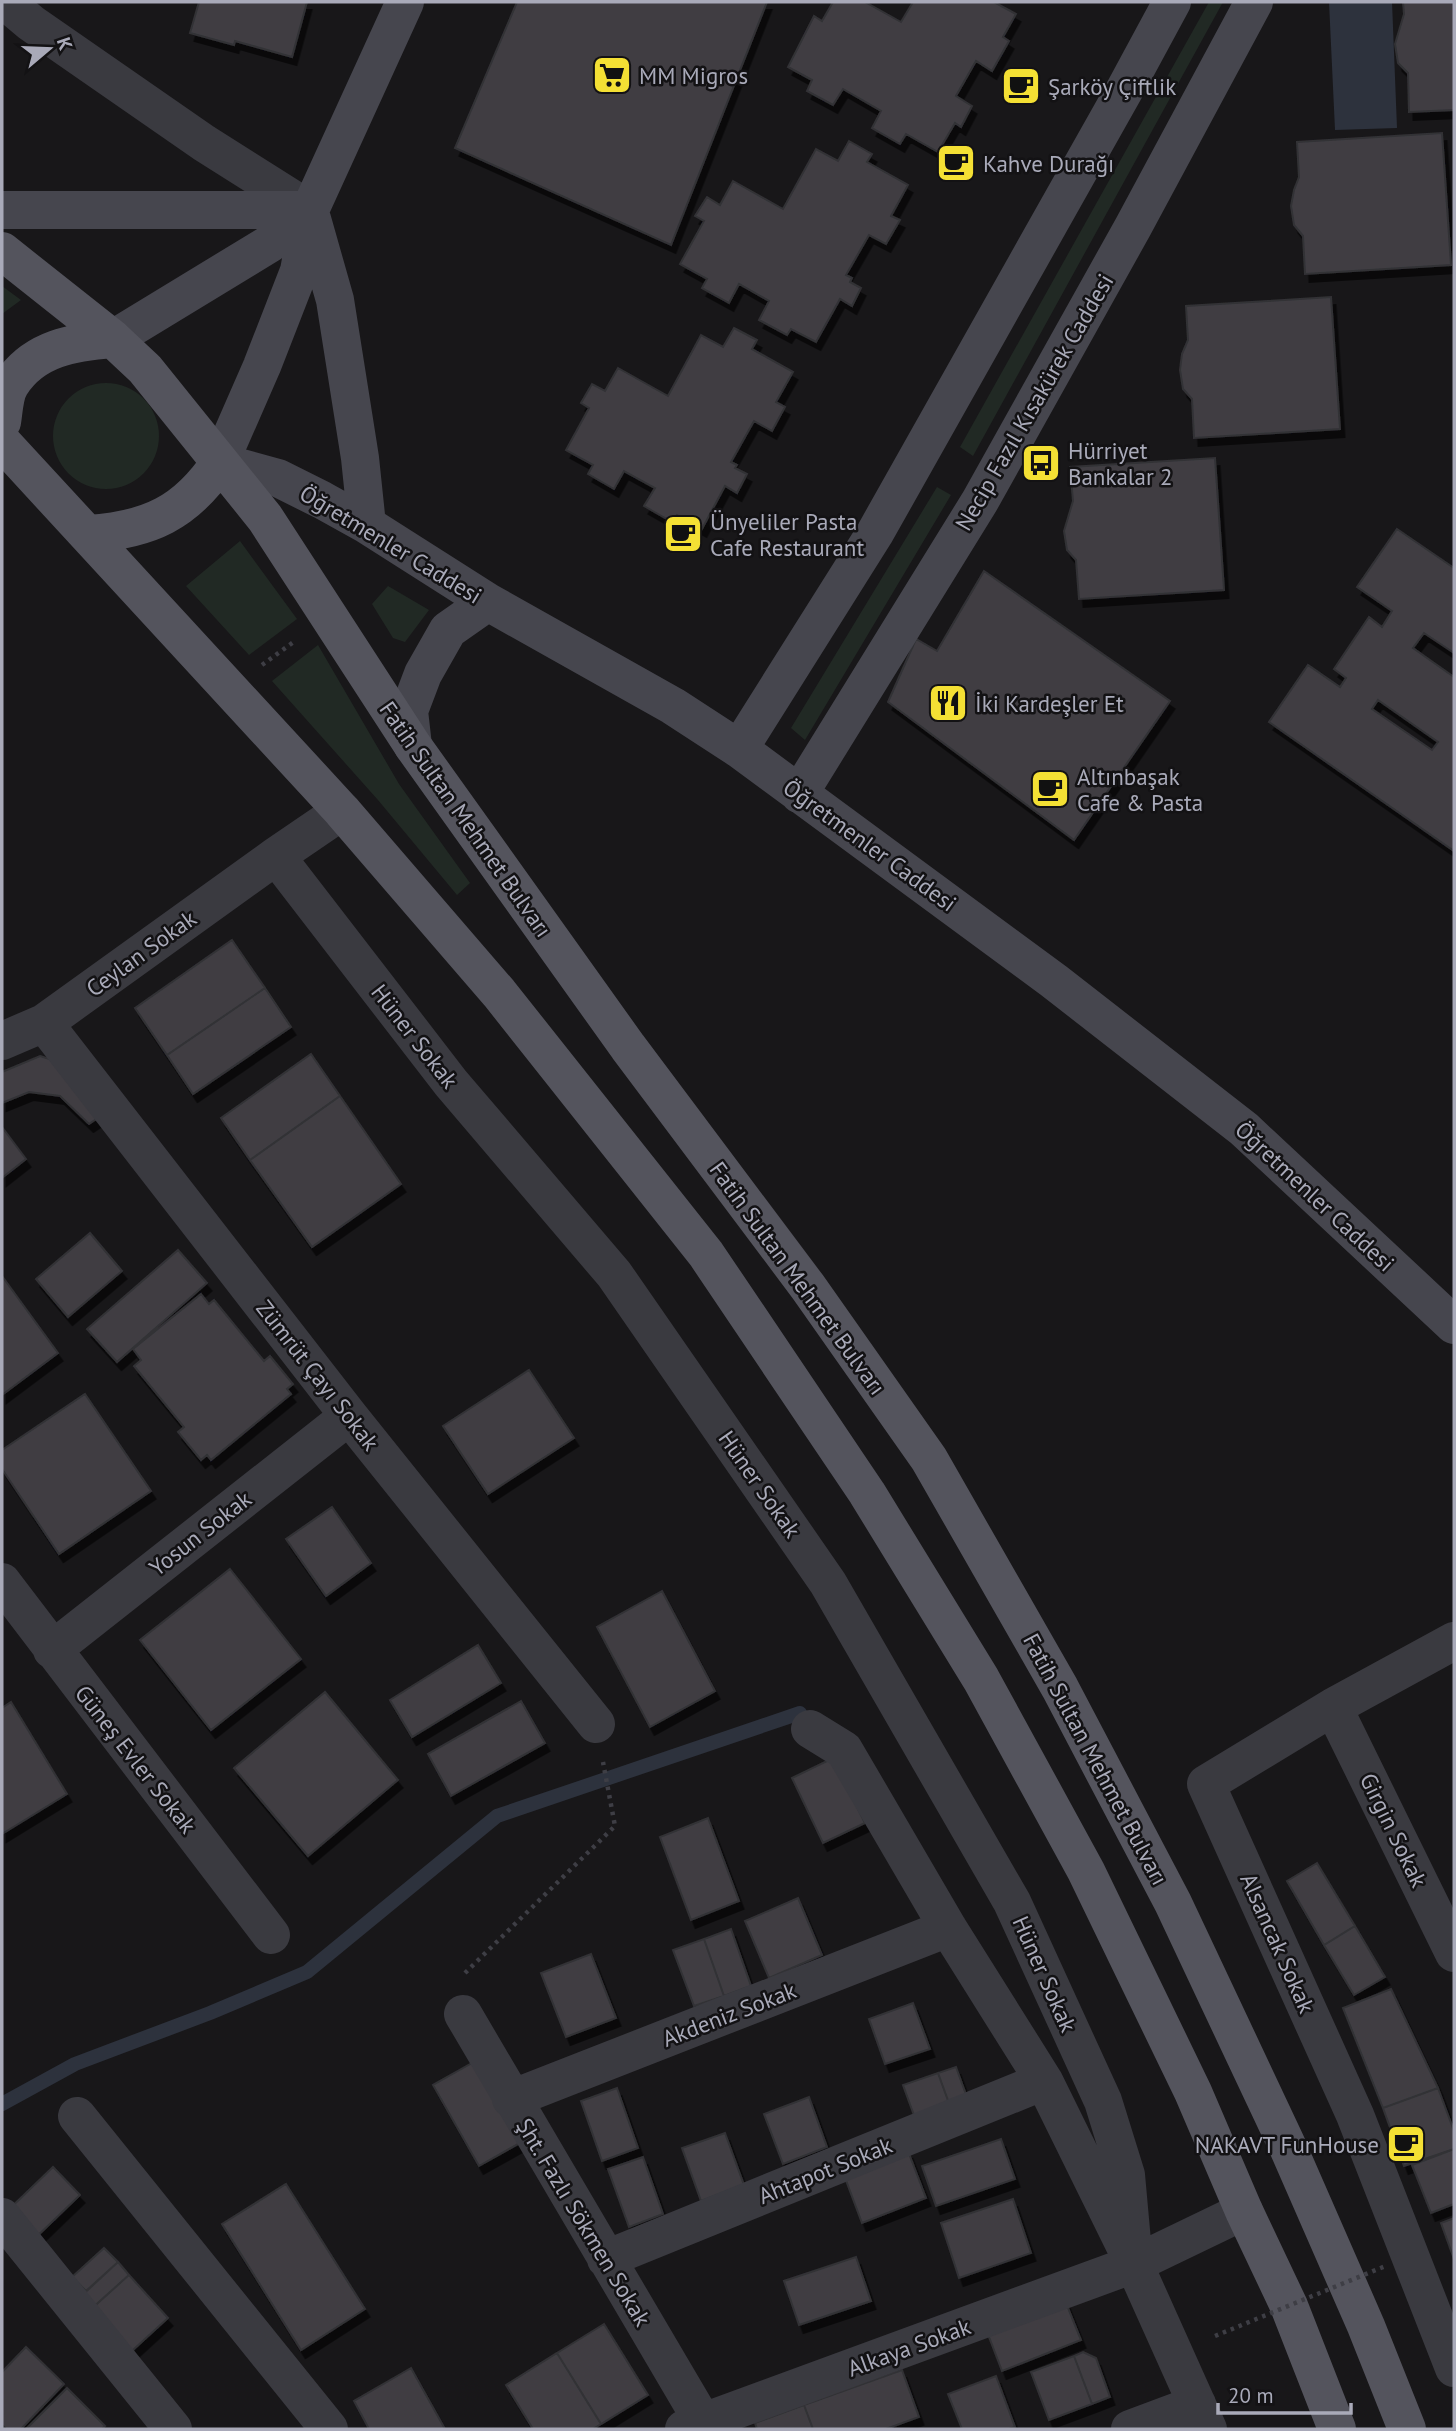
<svg xmlns="http://www.w3.org/2000/svg" width="1456" height="2431" viewBox="0 0 1456 2431" font-family="'PT Sans',sans-serif">
<style>
.green{fill:#212924}
.water{fill:#2d323d}
.lines{fill:none;stroke-linecap:round;stroke-linejoin:round}
.stream{stroke:#2d323d;stroke-width:14}
.building{fill:#3f3e43;stroke:#323135;stroke-width:2;fill-rule:evenodd;filter:url(#shadow)}
.path{stroke:#3e3e45;stroke-width:4.5;stroke-dasharray:3.5 5;stroke-linecap:butt}
.street{stroke:#3a3a40;stroke-width:38}
.secondary{stroke:#46464e;stroke-width:38}
.primary{stroke:#54545d;stroke-width:38}
.path-bridge{stroke:#3e3e45;stroke-width:4.5;stroke-dasharray:3.5 5;stroke-linecap:butt}
.labels{text-anchor:middle;dominant-baseline:central;stroke-width:5;stroke-linejoin:round;paint-order:stroke}
.poi-label{font-size:23px;fill:#a9aab9;stroke:#131214;text-anchor:start}
.street-label{font-size:23px;fill:#a9aab9;stroke:#131214}
</style>
<defs>
<filter id="shadow"><feDropShadow dx="4.5" dy="8" stdDeviation="0" flood-color="#0009"/></filter>
</defs>
<rect width="100%" height="100%" fill="#181719"/>
<path class="green" d="M1209,2H1223L973,456L960,447Z
M2,286L21,300L2,314Z
M53 436a53 53 0 1 1 106 0a53 53 0 1 1-106 0Z
M937,487L951,495L805,740L791,728Z
M240,541L297,619L249,655L186,586Z
M388,586L429,610L405,642L393,638L372,604Z
M318,645L399,784L470,883L457,895L378,800L272,681Z"/>
<path class="water" d="M1329,2H1392L1397,128L1335,130Z"/>
<g class="lines">
<path class="stream" d="M2,2104L75,2064L210,2013L307,1972L497,1816L800,1713"/>
</g>
<path class="building" d="M199,2H307L292,57L235,41L234,45L190,33Z
M517,2H767L671,245L455,148Z
M833,2H865L901,22L913,2H994L1016,14L1003,37L1009,41L992,71L976,61L956,96L972,106L961,127L955,123L938,152L906,134L900,144L872,128L881,111L843,89L833,105L807,91L812,80L788,67L814,16L822,21Z
M1403,2H1454V110L1409,112L1408,73L1398,63L1395,44L1404,14Z
M1442,133L1451,265L1305,274L1303,236L1294,225L1291,206L1294,190L1299,177L1297,142Z
M849,141L872,154L867,162L908,185L891,216L900,220L886,244L869,235L846,275L852,278L850,282L861,288L852,306L840,299L816,342L791,329L787,335L759,320L769,301L739,284L729,303L702,288L707,279L680,264L704,221L695,216L707,197L720,205L733,181L783,209L816,149L838,161Z
M1331,297L1340,429L1194,438L1192,399L1183,389L1180,370L1182,354L1188,340L1186,306Z
M734,328L757,340L752,349L793,372L776,402L785,407L772,431L754,421L731,462L737,465L735,468L747,474L737,493L725,486L702,529L677,515L672,522L644,506L655,488L624,471L614,489L588,474L593,465L566,450L589,408L581,403L592,384L605,391L618,368L668,396L701,335L723,347Z
M1215,458L1224,590L1079,599L1076,560L1067,550L1064,531L1073,501L1070,467Z
M1397,529L1454,568V653L1424,633L1413,648L1454,677V851L1269,722L1308,665L1340,687L1346,678L1334,669L1369,617L1382,627L1392,611L1357,587ZM1378,700L1438,742L1432,750L1372,709Z
M984,571L1170,701L1074,840L888,702L916,639L937,651Z
M232,940L265,988L167,1055L135,1008Z
M265,988L291,1027L193,1094L167,1055Z
M311,1054L340,1096L250,1160L221,1118Z
M40,1056L68,1065L105,1113L89,1124L60,1096L29,1092L2,1103V1072Z
M340,1096L401,1184L312,1247L250,1160Z
M2,1127L26,1159L2,1178Z
M90,1233L122,1271L68,1317L36,1279Z
M178,1250L207,1283L117,1362L87,1329Z
M2,1276L58,1353L2,1395Z
M201,1294L209,1304L214,1300L264,1361L270,1356L293,1384L287,1389L291,1394L211,1460L207,1455L201,1460L178,1432L184,1427L134,1366L141,1360L133,1349Z
M529,1370L574,1438L488,1494L443,1426Z
M85,1394L151,1491L59,1554L2,1469V1450Z
M332,1507L371,1563L326,1596L286,1539Z
M230,1569L301,1659L211,1730L140,1640Z
M662,1591L715,1691L650,1727L597,1627Z
M478,1645L501,1683L412,1737L390,1700Z
M325,1692L398,1780L308,1856L234,1768Z
M521,1701L545,1743L451,1796L428,1754Z
M11,1702L67,1794L2,1834V1708Z
M833,1758L865,1823L823,1843L792,1778Z
M708,1818L739,1901L691,1920L660,1837Z
M1317,1863L1355,1926L1324,1945L1287,1881Z
M798,1898L822,1955L769,1978L745,1921Z
M1355,1926L1385,1977L1354,1995L1324,1945Z
M731,1929L751,1986L724,1996L704,1939Z
M704,1939L724,1996L694,2006L673,1950Z
M591,1954L616,2018L566,2037L541,1973Z
M1391,1989L1438,2088L1383,2108L1343,2008Z
M913,2003L930,2049L885,2064L869,2019Z
M479,2059L525,2140L479,2166L433,2085Z
M956,2067L968,2100L950,2106L938,2073Z
M938,2073L950,2106L915,2118L903,2085Z
M617,2088L638,2148L602,2161L581,2101Z
M1438,2088L1454,2131V2149L1404,2166L1383,2108Z
M809,2097L827,2147L783,2164L764,2114Z
M725,2133L744,2185L701,2201L682,2148Z
M1001,2139L1015,2179L936,2206L922,2166Z
M1454,2149V2204L1431,2213L1412,2165Z
M908,2151L926,2198L862,2223L844,2175Z
M643,2157L663,2214L629,2227L608,2169Z
M53,2167L80,2195L29,2244L2,2216Z
M286,2184L365,2309L301,2350L222,2224Z
M1013,2199L1031,2253L959,2278L941,2223Z
M1454,2218V2259L1441,2223Z
M104,2248L118,2262L86,2291L72,2277Z
M856,2257L871,2301L799,2325L784,2281Z
M118,2262L129,2275L89,2311L78,2299Z
M129,2275L168,2318L122,2360L82,2317Z
M1064,2298L1081,2340L1002,2371L986,2329Z
M604,2324L648,2395L601,2424L557,2353Z
M26,2347L64,2384L21,2429H6L2,2425V2372Z
M1083,2352L1096,2358L1110,2397L1092,2404L1074,2356Z
M557,2353L601,2424L593,2429H533L506,2385Z
M1074,2356L1092,2404L1049,2420L1031,2372Z
M411,2368L445,2429H369L354,2401Z
M902,2370L919,2417L886,2429H813L804,2405Z
M996,2376L1015,2427L1009,2429H962L948,2394Z
M67,2388L105,2426L102,2429H26Z
M804,2405L813,2429H757L755,2423Z"/>
<g class="lines">
<path class="path" d="M262,665L295,641
M465,1973L615,1826L603,1762"/>
<path class="street" d="M6,2L31,23L204,143L310,210
M342,811L276,856L451,1083L614,1274L828,1583L1012,1902L1103,2101L1126,2175L1134,2264
M44,1023L349,1416L596,1724
M2,1041L44,1023L276,856
M2,1582L271,1935
M1454,1641L1333,1707L1206,1784L1355,2115L1454,2368
M52,1650L349,1416
M1333,1707L1454,1953
M810,1729L844,1750L948,1928L1044,2081L1134,2264L1208,2429
M463,2014L707,2429
M511,2099L948,1928
M77,2116L329,2429
M2,2217L173,2429
M606,2259L1044,2081
M684,2429L1134,2264L1244,2211
M1130,2429L1197,2404"/>
<path class="secondary" d="M405,2L310,210L299,271L262,366L220,462L278,478L322,500L367,525L488,602L673,706L739,749L1054,981L1244,1129L1454,1325
M2,210H310
M312,219L335,300L360,458L367,525
M113,339L269,244L310,210
M413,746L409,711L423,674L448,630L488,602
M739,749L875,533L1125,89L1172,2
M799,794L980,501L1133,227L1254,2"/>
<path class="primary" d="M2,251L113,339L145,369L265,518L413,746L628,1047L808,1287L929,1459L1060,1688L1173,1903L1286,2143L1366,2326L1407,2429
M2,422C4,411 4,394 11,384C34,348 74,342 113,339
M2,442L342,811L499,993L706,1254L867,1493L981,1679L1086,1871L1193,2092L1244,2211L1289,2306L1337,2429
M88,534C149,530 186,513 220,462"/>
<path class="path-bridge" d="M1215,2336L1388,2265"/>
</g>
<defs>
<g id="supermarket-square" transform="scale(2.0125)"><rect x="-9" y="-9" width="18" height="18" rx="4" fill="#f4e034" stroke="#131214"/><path d="M-6-5.5h2.5l.6 2H6L4.5 2H-2.5L-4.4-4H-6ZM-1.5 3.2a1.3 1.3 0 1 0 .1 0ZM3 3.2a1.3 1.3 0 1 0 .1 0Z" fill="#111"/></g>
<g id="cafe-square" transform="scale(2.0125)"><rect x="-9" y="-9" width="18" height="18" rx="4" fill="#f4e034" stroke="#131214"/><path d="M-5.5-4.5H6V0H3Q3 3.5 0 3.5H-2.5Q-5.5 3.5-5.5 0ZM3-3.2v2h1.7v-2ZM-6 4.5H4V6H-6Z" fill="#111"/></g>
<g id="bus-square" transform="scale(2.0125)"><rect x="-9" y="-9" width="18" height="18" rx="4" fill="#f4e034" stroke="#131214"/><path d="M-5-6H5V4H4V6H2V4H-2V6H-4V4H-5ZM-3.5-4V0h7V-4ZM-3.5 1.2v1.5H-2V1.2ZM2 1.2v1.5H3.5V1.2Z" fill="#111"/></g>
<g id="restaurant-square" transform="scale(2.0125)"><rect x="-9" y="-9" width="18" height="18" rx="4" fill="#f4e034" stroke="#131214"/><path d="M-5-6h1v4h1v-4h1v4h1v-4h1v5L-1.5 .5V6h-2V.5L-5-1ZM5-6V6H3V1.5H1.5Q1.5-4 5-6Z" fill="#111"/></g>
</defs>
<g fill-rule="evenodd">
<use href="#supermarket-square" x="612" y="75"/>
<use href="#cafe-square" x="1021" y="86"/>
<use href="#cafe-square" x="956" y="163"/>
<use href="#bus-square" x="1041" y="463"/>
<use href="#cafe-square" x="683" y="534"/>
<use href="#restaurant-square" x="948" y="703"/>
<use href="#cafe-square" x="1050" y="789"/>
<use href="#cafe-square" x="1406" y="2144"/>
</g>
<g class="labels">
<g class="poi-label">
<text x="639" y="75">MM Migros</text>
<text x="1048" y="86">Şarköy Çiftlik</text>
<text x="983" y="163">Kahve Durağı</text>
<text x="1068" y="450">Hürriyet<tspan x="1068" dy="26">Bankalar 2</tspan></text>
<text x="710" y="521">Ünyeliler Pasta<tspan x="710" dy="26">Cafe Restaurant</tspan></text>
<text x="975" y="703">İki Kardeşler Et</text>
<text x="1077" y="776">Altınbaşak<tspan x="1077" dy="26">Cafe &amp; Pasta</tspan></text>
<text x="1379" y="2144" text-anchor="end">NAKAVT FunHouse</text>
</g>
<g class="street-label">
<text transform="translate(1034 402) rotate(-60)">Necip Fazıl Kısakürek Caddesi</text>
<text transform="translate(391 544) rotate(31)">Öğretmenler Caddesi</text>
<text transform="translate(466 819) rotate(55)">Fatih Sultan Mehmet Bulvarı</text>
<text transform="translate(870 845) rotate(36)">Öğretmenler Caddesi</text>
<text transform="translate(141 953) rotate(-36)">Ceylan Sokak</text>
<text transform="translate(415 1036) rotate(52)">Hüner Sokak</text>
<text transform="translate(1315 1196) rotate(43)">Öğretmenler Caddesi</text>
<text transform="translate(798 1278) rotate(54)">Fatih Sultan Mehmet Bulvarı</text>
<text transform="translate(318 1375) rotate(52)">Zümrüt Çayı Sokak</text>
<text transform="translate(760 1484) rotate(55)">Hüner Sokak</text>
<text transform="translate(200 1533) rotate(-38)">Yosun Sokak</text>
<text transform="translate(136 1759) rotate(52)">Güneş Evler Sokak</text>
<text transform="translate(1096 1759) rotate(62)">Fatih Sultan Mehmet Bulvarı</text>
<text transform="translate(1394 1830) rotate(64)">Girgin Sokak</text>
<text transform="translate(1278 1943) rotate(66)">Alsancak Sokak</text>
<text transform="translate(1045 1974) rotate(66)">Hüner Sokak</text>
<text transform="translate(729 2014) rotate(-21)">Akdeniz Sokak</text>
<text transform="translate(825 2170) rotate(-22)">Ahtapot Sokak</text>
<text transform="translate(584 2222) rotate(59)">Şht. Fazlı Sökmen Sokak</text>
<text transform="translate(909 2347) rotate(-20)">Alkaya Sokak</text>
</g>
</g>
<rect width="1456" height="2431" fill="none" stroke="#a9aab9" stroke-width="7"/>
<g transform="translate(49 49) rotate(71)" stroke="#131214" stroke-width="5" paint-order="stroke">
<path d="M0-5L12 26L0 18L-12 26Z" fill="#a9aab9"/>
<text y="-10" font-size="19" font-weight="bold" text-anchor="middle" fill="#a9aab9">K</text>
</g>
<path d="M1218 2403v10h133v-10" fill="none" stroke="#a9aab9" stroke-width="3.5"/>
<text x="1228" y="2403" font-size="21" fill="#a9aab9" stroke="#131214" stroke-width="5" paint-order="stroke">20 m</text>
</svg>
